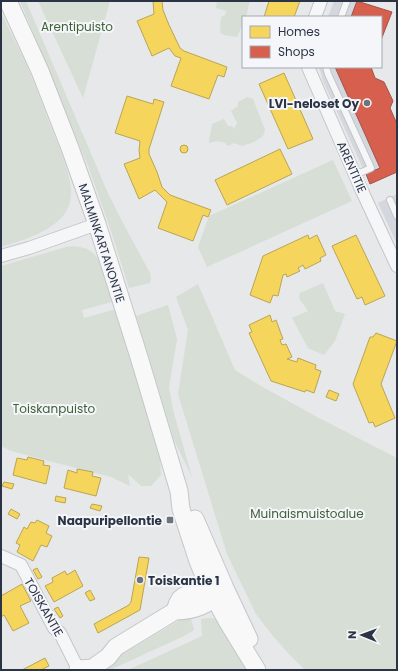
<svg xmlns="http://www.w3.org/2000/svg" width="398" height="671" viewBox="0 0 398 671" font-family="Poppins,sans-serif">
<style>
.built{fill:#d4d7dd}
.green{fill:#d6ded6}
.homes{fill:#f6d55c;stroke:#b9a555}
.shops{fill:#d6604d;stroke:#a3534b}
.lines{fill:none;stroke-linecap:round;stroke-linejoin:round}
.lane-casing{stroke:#c4c6c8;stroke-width:8}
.street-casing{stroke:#c4c6c8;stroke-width:14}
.secondary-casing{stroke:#c4c6c8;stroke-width:19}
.lane{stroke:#f5f6f7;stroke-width:6}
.street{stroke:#f5f6f7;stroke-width:12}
.secondary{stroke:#f8f8f8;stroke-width:17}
.poi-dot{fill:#6c737f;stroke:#f4f6f9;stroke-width:1.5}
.labels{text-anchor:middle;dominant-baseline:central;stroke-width:4;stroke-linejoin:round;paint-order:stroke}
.park-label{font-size:12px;fill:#3f6138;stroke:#f4f6f9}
.poi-label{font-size:12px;font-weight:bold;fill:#2b3445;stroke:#f4f6f9;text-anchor:end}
.street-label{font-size:12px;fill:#2b3445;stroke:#f4f6f9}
</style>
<rect width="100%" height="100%" fill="#e6e8ea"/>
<path class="built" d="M334,1H357L383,11L381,17H328Z
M319,67H369L397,172L370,184L323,81Z
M397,194V244L378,203Z"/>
<path class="green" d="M20,1H26L107,191L123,223L150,273L151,278L150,283L129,288L110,228L88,166Z
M38,1H110L83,98Z
M217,1H250L246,17H243V24L237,37L224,35L220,33L221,17L225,15L226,11L216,8Z
M1,12C9,29 18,47 26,64C36,86 44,110 53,132C59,147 72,178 71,193C71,198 70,204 68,208C58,230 22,241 1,247Z
M247,97L253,99L265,130L263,136L254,142L242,146L234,143L228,146C224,140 215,141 209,143V140L212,124L224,119L228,126H232L234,129L237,123L231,111L238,106V102Z
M333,160L352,201L207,267L198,247L209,216Z
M74,246C80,247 87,248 92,252C103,260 108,289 112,302L82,310L84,318L116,309L160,451L161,475L151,486H141L128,474L130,486L111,477L11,451L1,446V266L66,247Z
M323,283L335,311L345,314L335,341L324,355L308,348L292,318L308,311L299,298L300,293Z
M198,284L235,370L261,386L317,417L397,458V670H305L288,653L273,636L256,614L227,554L178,394L188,330L176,297Z
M168,305L177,339L169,387L173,410L192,477L174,440L136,316Z
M190,616L194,630L184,636L110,670C106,669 105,668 104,665L180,620Z
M209,618L217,619L249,670H128L202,636L201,619Z"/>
<path class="homes" d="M153,1H162L163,10L169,25L180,48L184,51L227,67L224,77L218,75L209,99L171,86L181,58L175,56L169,48L152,56L137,21L154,14Z
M269,1H300L294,17H264Z
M284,73L313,139L288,149L259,84Z
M127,96L153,104L154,99L164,102L149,149V154L157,172L162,187L170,195L211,210L208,217L203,215L193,241L158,228L167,202L155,190L139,199L124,164L140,158L139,150L140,141L115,133Z
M180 149a4 4 0 1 1 8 0a4 4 0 1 1-8 0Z
M280,149L292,174L227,205L215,180Z
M308,235L309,239L317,235L326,255L320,258L321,261L305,269L303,265L298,268L300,271L287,277L286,274L283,275L278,296L273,295L270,303L250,295L263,256Z
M356,235L385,296L365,305L362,297L357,299L332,246Z
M270,315L272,322L276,320L283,339L280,340L282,345L286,344L292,357L287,359L297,362L298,358L316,365L315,369L321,371L314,393L306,390L305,392L271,381L249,333L252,332L249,325Z
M376,333L397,341L381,384L395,418L375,427L373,422L369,423L353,384L370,337H373Z
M329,390L339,394L336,401L326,397Z
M28,457L44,461L43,465L50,466L46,484L13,475L17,458L27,460Z
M77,469L93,472L92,476L101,478L96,496L64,488L68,470L77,473Z
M4,482L14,484L12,489L2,486Z
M56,496L66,498L65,503L55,501Z
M92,504L102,506L100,511L90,508Z
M11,509L20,514L17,519L8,514Z
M37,520L49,526L46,533L52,536L47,547L41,545L33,561L17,552L20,545L16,543L24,527L27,529L31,522L35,523Z
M139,557L149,558L140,610L98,633L94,624L129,605L131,602Z
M37,568L42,577L38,579L33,570Z
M75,570L83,586L54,602L45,586L53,582L52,578L65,571L67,575Z
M22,584L31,601L20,606L29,623L13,631L4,615L1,617V596Z
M90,590L95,599L90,601L85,593Z
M58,607L63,616L60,618L54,609Z
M45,658L49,666L41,670H22Z"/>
<path class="shops" d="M357,1L392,12L381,40V17H351Z
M335,67H371L375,78L384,82L393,101L390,108L397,124V172L370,184L366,174L380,168Z"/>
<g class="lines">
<g class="lane-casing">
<path id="lane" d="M341,17L347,1
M326,67L328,74L371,168L355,175
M390,200L397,216"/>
</g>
<g class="street-casing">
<path id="street" d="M315,17L321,1
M308,67L362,191L397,266
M1,256L29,248L97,224
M1,556L21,565L54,628L60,633L78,669"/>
</g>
<g class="secondary-casing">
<path id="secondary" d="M8,1L40,71L70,148L97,224L139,357L179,491L181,509L198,561L209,588L227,621L257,670
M195,519L225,588L249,639
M175,611C176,607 178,602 180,599C190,590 208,588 220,588
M78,669L93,668L98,664L108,657L116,647L175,611C195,611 208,605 222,591"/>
</g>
<use href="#lane" class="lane"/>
<use href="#street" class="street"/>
<use href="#secondary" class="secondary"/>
</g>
<g class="poi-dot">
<circle cx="367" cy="103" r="4"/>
<rect x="166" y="516" width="8" height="8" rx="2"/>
<circle cx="140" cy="580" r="4"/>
</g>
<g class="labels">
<g class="park-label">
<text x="77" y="26">Arentipuisto</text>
<text x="54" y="408">Toiskanpuisto</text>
<text x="307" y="513">Muinaismuistoalue</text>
</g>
<g class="poi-label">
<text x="359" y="103">LVI-neloset Oy</text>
<text x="162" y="520">Naapuripellontie</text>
<text x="148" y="580" text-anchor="start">Toiskantie 1</text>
</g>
<g class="street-label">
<text transform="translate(352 167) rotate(66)">ARENTITIE</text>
<text transform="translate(102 243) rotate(72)">MALMINKARTANONTIE</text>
<text transform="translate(44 607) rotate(60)">TOISKANTIE</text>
</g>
</g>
<rect width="398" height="671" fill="none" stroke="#2b3445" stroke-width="4"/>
<rect x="242" y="16" width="140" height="52" fill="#f4f6f9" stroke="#a4a8b1"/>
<rect x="250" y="26" width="20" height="12" fill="#f6d55c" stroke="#a4a8b1"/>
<text x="278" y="36" font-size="12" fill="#2b3445">Homes</text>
<rect x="250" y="46" width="20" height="12" fill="#d6604d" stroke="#a4a8b1"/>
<text x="278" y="56" font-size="12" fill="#2b3445">Shops</text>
<g transform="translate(362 635) rotate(271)" stroke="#f4f6f9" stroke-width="3" paint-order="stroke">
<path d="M0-3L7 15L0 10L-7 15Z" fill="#2b3445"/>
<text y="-6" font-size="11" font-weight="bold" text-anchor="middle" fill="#2b3445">N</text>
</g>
</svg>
